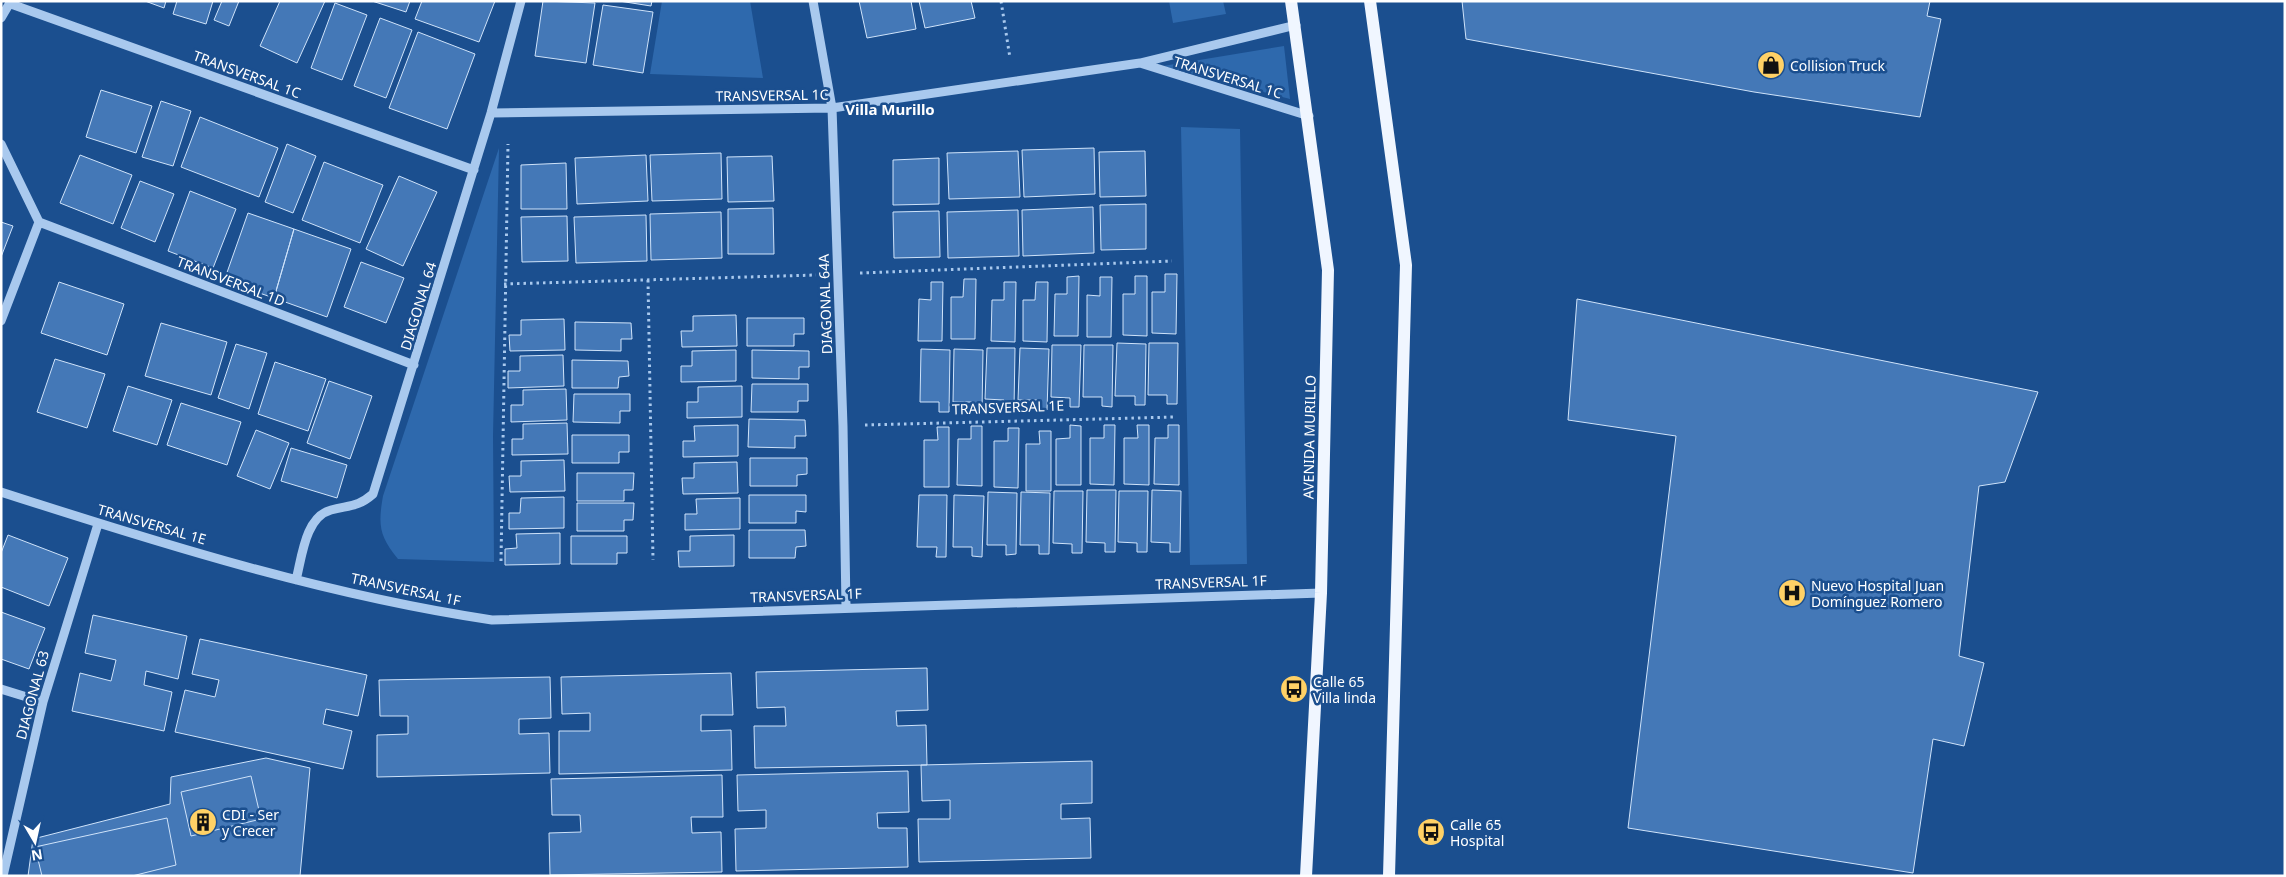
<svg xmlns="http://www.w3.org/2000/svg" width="2286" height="877" viewBox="0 0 2286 877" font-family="'Noto Sans',sans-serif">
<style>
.green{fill:#2e69ad}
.building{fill:#4478b7;stroke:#cfe3fa}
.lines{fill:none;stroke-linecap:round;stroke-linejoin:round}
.path{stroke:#a9c9ee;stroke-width:3;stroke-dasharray:2.5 4;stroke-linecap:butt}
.minor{stroke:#a9c9ee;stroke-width:9}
.major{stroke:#f0f6ff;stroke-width:12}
.labels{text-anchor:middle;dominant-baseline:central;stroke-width:5;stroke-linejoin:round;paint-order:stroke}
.poi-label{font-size:14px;fill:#fff;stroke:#1b4f8f;text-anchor:start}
.street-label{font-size:14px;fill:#fff;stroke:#1b4f8f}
.neighbourhood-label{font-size:15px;font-weight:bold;fill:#fff;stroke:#1b4f8f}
</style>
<rect width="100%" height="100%" fill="#1b4f8f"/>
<path class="green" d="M662,1H750L763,78L650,74Z
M1169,1H1223L1226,14L1173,23Z
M1284,46L1290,99L1163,66Z
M1181,127L1240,129L1247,564L1190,565Z
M499,148L493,436L494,562L398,559C379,536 378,525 383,496Z"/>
<path class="building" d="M145,1H166L164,8Z
M177,1H213L206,24L173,14Z
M222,1H239L229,26L214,20Z
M280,1H325L297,63L260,46Z
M372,1H410L406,12Z
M422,1H495L479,42L415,19Z
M543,1L595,3L586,63L535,56Z
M619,1H652L651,6Z
M859,1H911L916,29L867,38Z
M919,1H971L975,18L925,28Z
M1462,1H1930L1927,16L1941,19L1920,117L1754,92L1466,39Z
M335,3L367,15L342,80L311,68Z
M603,5L653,12L643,73L593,65Z
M380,18L412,30L386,98L354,86Z
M418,32L475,54L447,129L389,108Z
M101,90L152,106L136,153L86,137Z
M161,101L191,111L173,166L142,157Z
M200,117L278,148L259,197L181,167Z
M287,144L316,156L293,213L265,202Z
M1094,148L1095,194L1024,197L1022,150Z
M1018,151L1020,197L949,199L947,153Z
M1145,151L1146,196L1100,197L1099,152Z
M721,153L722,199L652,201L650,155Z
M80,155L132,175L113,224L60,203Z
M646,155L648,201L577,204L575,158Z
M772,156L774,201L728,202L727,157Z
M939,158V204L893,205V160Z
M324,162L383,185L360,243L302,220Z
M566,163L567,209H521V165Z
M399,176L437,192L403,266L366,249Z
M140,181L174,194L155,242L121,228Z
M190,191L236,209L213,268L168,251Z
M1146,204V249L1101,250L1100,205Z
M1093,207L1094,253L1023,256L1022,210Z
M773,208L774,254H728V209Z
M1018,210L1019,256L948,258L947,212Z
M939,211L940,257L894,258L893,212Z
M721,212L722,258L651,260L650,214Z
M248,213L294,229L274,298L224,281Z
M646,215L647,261L576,263L574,217Z
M567,216L568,261L522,262L521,217Z
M1,222L13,226L1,257Z
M294,229L351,249L327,317L274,298Z
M361,262L404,278L386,323L344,307Z
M1165,274H1177L1176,334L1152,333V292H1165Z
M1079,276L1078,336H1054L1055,294H1067V277Z
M1135,276H1147V336L1123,335V294H1135Z
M1100,277H1112L1111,337H1087V295L1100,296Z
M964,279H976L975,339H951V297H963Z
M59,282L124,304L107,355L41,333Z
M931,282H943L942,341H918L919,299L931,300Z
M1004,282H1016L1015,342L991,341L992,300H1004Z
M1036,282H1048L1047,342L1023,341V300H1035Z
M1577,299L2038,392L2005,482L1979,486L1959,656L1984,663L1964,746L1933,739L1913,873L1628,828L1676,436L1568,420Z
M736,315L737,346L682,347L681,331H693V316Z
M747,318H804V334H794V346H747Z
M564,319L565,350L510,351L509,335H521V320Z
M575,322L631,323L632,339H621V351L575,350Z
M161,323L227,342L211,395L145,376Z
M1117,343L1146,344L1145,405H1135V396H1115Z
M1149,343H1178L1177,404H1167V395H1148Z
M236,344L267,353L249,409L218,398Z
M1052,345H1081L1079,407H1070V398L1051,397Z
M1084,345H1113L1112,407L1102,406V397H1083Z
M987,348H1015L1014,409H1004V400L985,399Z
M1020,348L1049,349L1047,410L1037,409V400H1018Z
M921,349L950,350L949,412H939V402H920Z
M954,349L983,350L982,411H972V402H953Z
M736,350V381L681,382V366H692V351Z
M752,350L809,351V367H799V379L752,378Z
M563,355L564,386L508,388V371H520V356Z
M55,359L105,374L87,428L37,412Z
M572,360L628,361L629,376L619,377L618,388H572Z
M275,362L326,379L308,431L258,414Z
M329,381L372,396L350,459L307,443Z
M752,384H808V401H798V412H751Z
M128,386L172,400L157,445L113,431Z
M742,386V417L687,418V402H698V387Z
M566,389L567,420L511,422V405H523V390Z
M574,394H630V411H620V423L573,422Z
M181,403L241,422L227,465L167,445Z
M749,419L805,420L806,436H795V448L748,447Z
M567,423L568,454L512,455V439H523V424Z
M738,425V456L683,457V441H695L694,426Z
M1070,425L1081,426V485H1056V439L1070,438Z
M1104,425H1115L1114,485L1090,484V438H1104Z
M1137,425H1149V485L1124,484V438H1138Z
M1168,425H1179V485L1154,484L1155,438H1168Z
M971,426H982V486L957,485L958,439H971Z
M937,427H949V487H924V440H938Z
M1008,428H1019L1018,488L994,487V441H1008Z
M256,430L289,443L270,489L237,476Z
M1039,431H1051V491H1026V444H1040Z
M572,435H629V452H619V463H572Z
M291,448L347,465L337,498L281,481Z
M750,458H807V474L797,475V486H750Z
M564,460L565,491L510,492L509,476H521V461Z
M737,462L738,493L683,494L682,478H694V463Z
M577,473H634L633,490H624V501H577Z
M1087,490H1116L1115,552H1105V543L1086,542Z
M1152,490L1181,491L1180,552H1170V543L1151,542Z
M1054,491H1083L1082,553H1072V544L1053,543Z
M1119,491H1148L1147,552H1137V543L1118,542Z
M988,492L1017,493L1016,554L1006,555V545H987Z
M1021,492L1050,493L1049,554H1039V545H1020Z
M749,495H806V512L796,511V523H749Z
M919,495H947L946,557H936L937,547H917Z
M954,495L984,496L982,557L972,556V547H953Z
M564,497V528L509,529V513H520L521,498Z
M740,498V529L685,530V514H697L696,499Z
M577,503H634L633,520H624V531H577Z
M749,530H805L806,546L796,547L795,558H749Z
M560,533V564L505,565V549L517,548L516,534Z
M8,535L68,558L49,606L1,587V553Z
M734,535V566L679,567L678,551H690V536Z
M571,536H627V553H617V564H571Z
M1,612L45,628L29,669L1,659Z
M93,615L187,636L178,679L146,671L144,685L172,692L164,731L72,711L80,673L111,681L116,660L85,653Z
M200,639L367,675L358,716L326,709L323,724L352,731L343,769L175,732L185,690L215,697L219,680L192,674Z
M927,668L928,710L896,711L897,726L926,725L927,765L755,768L754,726H786L785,707L757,708L756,672Z
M731,673L733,715H701V731L731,730L732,770L559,774V731H590V713L562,714L561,677Z
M550,677L551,718L519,719V734L549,733L550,773L377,777V735L408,734V716H380L379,680Z
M266,758L310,768L300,876H28L33,839L170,804L171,777Z
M1092,761V803L1061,804V819L1090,818L1091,858L919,862L918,819H950V800L922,801L921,765Z
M908,771L909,812L877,813L878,828H907L908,867L736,871L735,829L766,828V810L738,811L737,775Z
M722,775L723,817H691L692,833L721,832L722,872L550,875L549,833L581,832L580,815H552L551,779Z
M251,776L261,819L191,836L181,792Z
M167,818L176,865L132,876H42L35,847Z"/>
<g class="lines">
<path class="path" d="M1001,1L1010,58
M860,273L1172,261
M648,280L653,560
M504,284L816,275
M865,425L1175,417
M501,561L508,144"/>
<path class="minor" d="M813,1L832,108L843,426L846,607
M11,4L474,170
M1,18L11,1
M1140,63L1309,116
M491,113L832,108L1140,63L1296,25
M1,144L39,222L1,321
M39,222L414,365
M1,492C162,544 325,595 492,620L1321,593
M296,580C302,557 305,517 331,510C350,505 358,507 373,494L491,113L521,1
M1,689L43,702
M3,876L43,702L98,524"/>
<path class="major" d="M1291,1L1328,270L1321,593L1306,876
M1370,1L1406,265L1389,876"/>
</g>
<defs>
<g id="shop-disc" transform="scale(1.4375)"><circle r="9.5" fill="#ffd166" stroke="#1b4f8f"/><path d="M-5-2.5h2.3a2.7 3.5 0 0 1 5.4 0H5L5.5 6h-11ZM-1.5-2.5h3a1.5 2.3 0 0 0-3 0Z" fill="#111"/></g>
<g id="hospital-disc" transform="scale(1.4375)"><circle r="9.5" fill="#ffd166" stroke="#1b4f8f"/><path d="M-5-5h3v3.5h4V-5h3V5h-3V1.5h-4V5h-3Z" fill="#111"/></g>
<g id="bus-disc" transform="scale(1.4375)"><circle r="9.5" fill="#ffd166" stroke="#1b4f8f"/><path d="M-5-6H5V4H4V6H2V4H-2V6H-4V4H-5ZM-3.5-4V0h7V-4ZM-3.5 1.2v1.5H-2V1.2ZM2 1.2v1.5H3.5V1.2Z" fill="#111"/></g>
<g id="building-disc" transform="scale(1.4375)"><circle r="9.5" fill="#ffd166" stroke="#1b4f8f"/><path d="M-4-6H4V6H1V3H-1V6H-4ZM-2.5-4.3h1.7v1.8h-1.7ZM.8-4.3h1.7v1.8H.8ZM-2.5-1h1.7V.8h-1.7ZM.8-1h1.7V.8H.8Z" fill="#111"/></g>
</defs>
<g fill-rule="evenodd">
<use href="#shop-disc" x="1771" y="65"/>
<use href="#hospital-disc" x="1792" y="593"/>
<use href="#bus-disc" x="1294" y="689"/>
<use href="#building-disc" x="203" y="822"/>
<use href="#bus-disc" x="1431" y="832"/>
</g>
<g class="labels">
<g class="poi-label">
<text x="1790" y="65">Collision Truck</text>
<text x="1811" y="585">Nuevo Hospital Juan<tspan x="1811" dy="16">Domínguez Romero</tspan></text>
<text x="1313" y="681">Calle 65<tspan x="1313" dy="16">Villa linda</tspan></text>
<text x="222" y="814">CDI - Ser<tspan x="222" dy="16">y Crecer</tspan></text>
<text x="1450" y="824">Calle 65<tspan x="1450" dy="16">Hospital</tspan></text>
</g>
<g class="street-label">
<text transform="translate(247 74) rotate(20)">TRANSVERSAL 1C</text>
<text transform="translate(1228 77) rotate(17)">TRANSVERSAL 1C</text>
<text transform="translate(772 95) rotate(-1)">TRANSVERSAL 1C</text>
<text transform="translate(231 281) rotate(21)">TRANSVERSAL 1D</text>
<text transform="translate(825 304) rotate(-92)">DIAGONAL 64A</text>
<text transform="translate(418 306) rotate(-73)">DIAGONAL 64</text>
<text transform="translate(1008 407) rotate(-2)">TRANSVERSAL 1E</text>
<text transform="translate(1309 437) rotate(-89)">AVENIDA MURILLO</text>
<text transform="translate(152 524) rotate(16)">TRANSVERSAL 1E</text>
<text transform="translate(1211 582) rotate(-2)">TRANSVERSAL 1F</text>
<text transform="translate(406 589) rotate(12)">TRANSVERSAL 1F</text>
<text transform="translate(806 595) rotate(-2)">TRANSVERSAL 1F</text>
<text transform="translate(32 695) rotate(-75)">DIAGONAL 63</text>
</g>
<g class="neighbourhood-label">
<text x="890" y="109">Villa Murillo</text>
</g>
</g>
<rect width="2286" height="877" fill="none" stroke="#ffffff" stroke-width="5"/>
<g transform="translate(35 842) rotate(171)" stroke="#1b4f8f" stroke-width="4" paint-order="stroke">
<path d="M0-4L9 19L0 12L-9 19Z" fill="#ffffff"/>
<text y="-8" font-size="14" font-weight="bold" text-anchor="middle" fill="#ffffff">N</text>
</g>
</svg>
